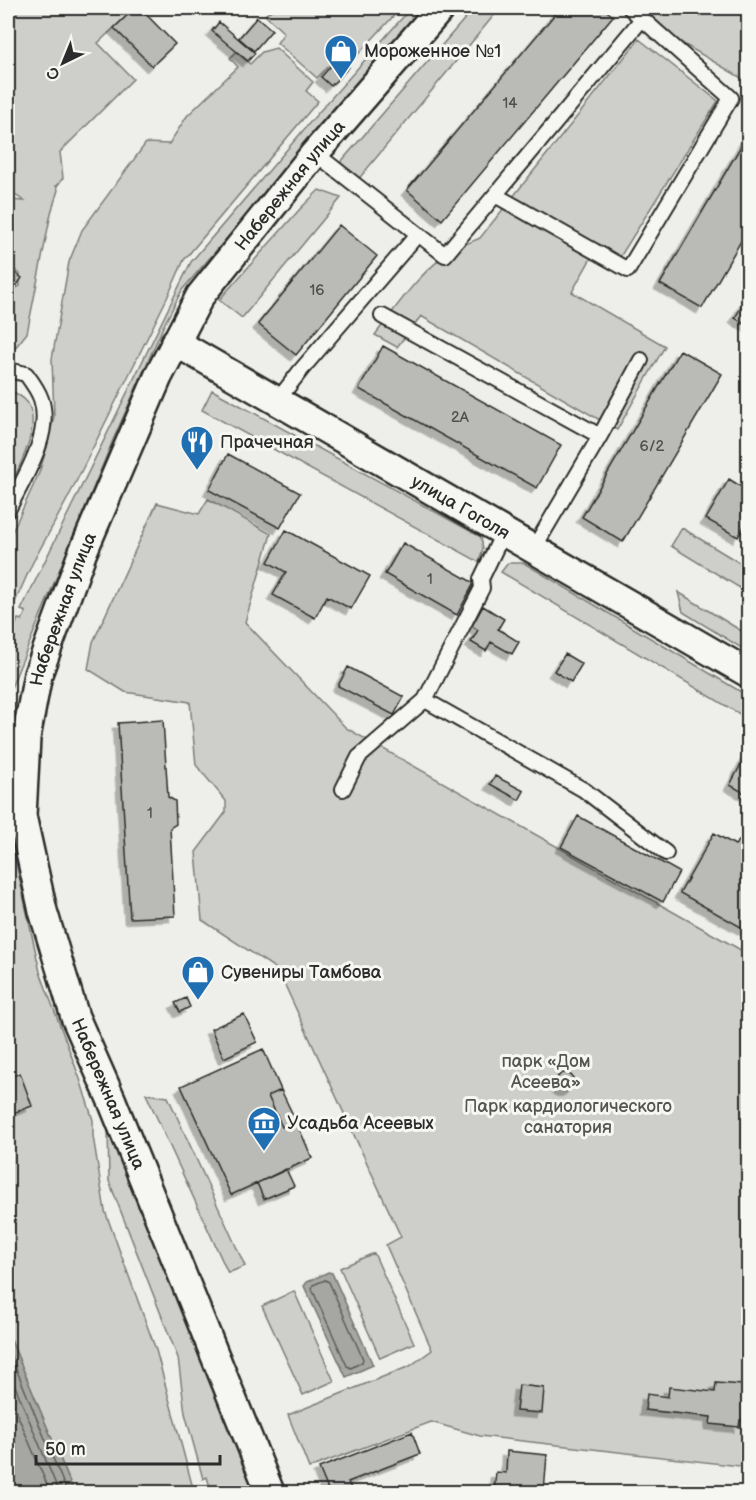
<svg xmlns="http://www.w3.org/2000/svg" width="756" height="1500" viewBox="0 0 756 1500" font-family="'Balsamiq Sans',sans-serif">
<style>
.green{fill:#cececa;stroke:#7c7c7a;stroke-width:1.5}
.water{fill:#a6a6a3;stroke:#757573;stroke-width:1.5}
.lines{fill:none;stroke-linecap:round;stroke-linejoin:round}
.shore{stroke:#5c5c5b;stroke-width:1.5}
.building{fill:#babab7;stroke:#2b2b2b;stroke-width:1.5;filter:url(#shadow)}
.lane-casing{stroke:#2b2b2b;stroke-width:18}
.street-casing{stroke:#2b2b2b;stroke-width:32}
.lane{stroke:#f6f6f2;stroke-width:14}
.street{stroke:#f6f6f2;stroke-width:27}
.labels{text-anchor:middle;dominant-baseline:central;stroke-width:6;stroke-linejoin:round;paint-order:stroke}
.number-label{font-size:15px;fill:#4f4f4e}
.poi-label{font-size:18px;fill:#2b2b2b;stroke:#f6f6f2;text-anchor:start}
.street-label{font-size:18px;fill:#2b2b2b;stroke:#f6f6f2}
.park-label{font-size:18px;fill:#545453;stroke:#f6f6f2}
</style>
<defs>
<filter id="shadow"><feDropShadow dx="-5.5" dy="5.5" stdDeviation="0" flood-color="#0004"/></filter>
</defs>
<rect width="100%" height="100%" fill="#eeeeea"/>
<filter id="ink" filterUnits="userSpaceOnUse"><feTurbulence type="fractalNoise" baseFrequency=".0167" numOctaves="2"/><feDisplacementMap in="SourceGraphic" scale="12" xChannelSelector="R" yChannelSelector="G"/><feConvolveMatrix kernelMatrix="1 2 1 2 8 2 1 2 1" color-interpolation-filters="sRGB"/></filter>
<g filter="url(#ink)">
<path class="green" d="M20,8H135L98,43L133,79L60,152L63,178L57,186H56L58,190L51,213L27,333L15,348L8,349V292L20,286V274L8,264V202L10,200L24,201L8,190V22Z
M274,8H401L350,63L340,54L317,78L277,43L284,33L265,15Z
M411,8H426L182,290L163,327L113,440L8,695V645L18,619L22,620L26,612L21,610L191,262L318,113Z
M474,8H500L352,187L333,171Z
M657,8H748V82L648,23Z
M639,39L718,101L620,257L599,244L572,292L665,346L617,430L421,316L397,347L375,335C398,305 421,269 454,250C462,245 471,242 480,238Z
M276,48L313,82L306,91L318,101L184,260L167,298L69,496L32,564L8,618V541L39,473L47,447L54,416L52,359L69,262L82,230L146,143L169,144L187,116L238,67L230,58L236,52L250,64L262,52Z
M319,190L341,198L242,318L219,300L300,209Z
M8,389C14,392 22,396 27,402C43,425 18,469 8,491Z
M212,390L481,537L483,549L479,562L202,410Z
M208,499L271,534L245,622L346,728L748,954V1467L480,1436L431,1422L309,1468L288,1415L410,1366L432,1350L386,1245L401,1237L278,970L202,920L196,852L226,812V801L196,765L190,702L125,692L88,669L93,642L157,503L199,514Z
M682,528L748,568V593L671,546Z
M508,563H524L748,696V719L501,572Z
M678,592L748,635V652L683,612Z
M8,826L40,972L80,1079L93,1120V1136L105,1211L156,1350L194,1492H74L8,1333Z
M146,1094L168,1097L245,1266L228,1273Z
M108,1126L174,1293L258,1492H208L207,1489L210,1487L207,1477L203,1479L185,1413L178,1358L109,1181Z
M374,1253L414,1343L380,1358L340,1268Z
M294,1291L334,1381L303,1395L262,1306Z"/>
<path class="water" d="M328,1272L332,1273L373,1365L346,1377L304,1286L307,1282Z
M8,1333L74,1492H8Z"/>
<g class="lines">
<path class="shore" d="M325,1280L329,1282L363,1359L362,1362L351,1368L347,1366L312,1289L313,1285Z
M8,1349L67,1492
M8,1369L59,1492
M8,1392L50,1492"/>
</g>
<path class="building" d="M135,8H140L175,44L152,66L114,28Z
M560,8H603L613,16L442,220L407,190Z
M257,17L272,30L254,51L239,38Z
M219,22L255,53L248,61L212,31Z
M339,57L349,67L331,86L321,77Z
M748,134V229L702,308L660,284Z
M339,225L377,256L296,355L258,324Z
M8,268L22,278L15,288H8Z
M748,295V326L735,318Z
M383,346L561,445L537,488L359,389Z
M680,350L722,374L623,542L582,517Z
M228,454L300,493L280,528L209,490Z
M729,479L748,491V527L745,525L738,537L706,519Z
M286,530L370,576L351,609L327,596L315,618L273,595L286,572L268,562Z
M403,543L474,583L457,615L385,574Z
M483,606L504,619L498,629L519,642L512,654L491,642L486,651L471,642L478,630L472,626Z
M565,654L582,664L571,682L554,671Z
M348,667L404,697L394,715L338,686Z
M163,720L168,797L175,801L176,824L170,828L175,916L130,918L118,723Z
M748,751V795L730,785Z
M495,776L524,791L519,800L490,784Z
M578,816L679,872L663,902L561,847Z
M714,833L735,845L741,839L748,837V931L680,893Z
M186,998L190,1007L180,1012L175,1003Z
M244,1014L257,1042L224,1058L211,1029Z
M263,1049L281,1090L268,1096L277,1116L282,1127L296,1121L312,1158L231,1195L181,1086Z
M20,1073L32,1106L8,1115V1078Z
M556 1082a9 9 0 1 1 18 0a9 9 0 1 1-18 0Z
M281,1090L296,1121L282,1127L268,1096Z
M286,1169L294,1186L264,1199L257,1183Z
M716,1383L743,1385L742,1396H748V1421L740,1420L739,1427L710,1424L711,1417L645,1410L647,1394L668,1397L669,1387L715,1392Z
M519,1385L544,1388L542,1413L516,1411Z
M412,1432L420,1454L348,1482L353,1492H329L319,1468Z
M507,1451L547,1455L544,1492H494L496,1472L506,1473Z"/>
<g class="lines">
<g class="lane-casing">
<path id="lane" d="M315,153L418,234
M495,195L628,270L731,98L630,8
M382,316L600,436
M8,370L26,374C32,382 38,390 41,399C53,435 23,479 8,510
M277,401L301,370L418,234L445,255L642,19
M534,548L600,436L641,360
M425,700L584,790L666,853
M8,728L26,738
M343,789L359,757L425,700L482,588L481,579L504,531"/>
</g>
<g class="street-casing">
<g id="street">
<path id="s1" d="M175,342L748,673"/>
<path id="s2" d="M270,1492L112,1101L75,1017L43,911L22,816L26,738L38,674L82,554L158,377L200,296L315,153L441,8"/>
</g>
</g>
<use href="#lane" class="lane"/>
<use href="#street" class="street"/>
</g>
</g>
<defs>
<g id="shop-pin" transform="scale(1.725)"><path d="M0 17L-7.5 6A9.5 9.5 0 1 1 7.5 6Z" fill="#1f6fb2" stroke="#f6f6f2"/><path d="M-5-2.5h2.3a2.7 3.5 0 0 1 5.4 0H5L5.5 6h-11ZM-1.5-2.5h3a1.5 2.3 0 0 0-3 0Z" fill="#fff"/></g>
<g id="restaurant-pin" transform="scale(1.725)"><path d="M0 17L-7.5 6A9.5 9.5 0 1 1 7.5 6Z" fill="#1f6fb2" stroke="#f6f6f2"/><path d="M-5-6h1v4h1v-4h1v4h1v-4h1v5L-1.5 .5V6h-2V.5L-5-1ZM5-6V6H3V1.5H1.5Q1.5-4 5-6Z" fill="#fff"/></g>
<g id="museum-pin" transform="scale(1.725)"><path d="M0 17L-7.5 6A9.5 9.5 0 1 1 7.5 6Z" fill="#1f6fb2" stroke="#f6f6f2"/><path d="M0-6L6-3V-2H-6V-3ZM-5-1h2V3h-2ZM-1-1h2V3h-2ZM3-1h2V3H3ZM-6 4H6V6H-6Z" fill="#fff"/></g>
</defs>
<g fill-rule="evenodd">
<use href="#shop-pin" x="341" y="51"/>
<use href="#restaurant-pin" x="197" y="442"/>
<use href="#shop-pin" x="198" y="972"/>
<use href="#museum-pin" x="264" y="1123"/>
</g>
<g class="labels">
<g class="number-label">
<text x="510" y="103">14</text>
<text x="317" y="290">16</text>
<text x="460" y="417">2А</text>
<text x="652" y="446">6/2</text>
<text x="430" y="579">1</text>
<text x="150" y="813">1</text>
</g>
<g class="poi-label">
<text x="364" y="51">Мороженное №1</text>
<text x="220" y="442">Прачечная</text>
<text x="221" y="972">Сувениры Тамбова</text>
<text x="287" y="1123">Усадьба Асеевых</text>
</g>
<g class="street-label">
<text stroke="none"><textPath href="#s2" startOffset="1419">Набережная улица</textPath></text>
<text stroke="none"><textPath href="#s1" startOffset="330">улица Гоголя</textPath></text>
<text stroke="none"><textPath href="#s2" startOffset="934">Набережная улица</textPath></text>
<text transform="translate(108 1094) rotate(67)">Набережная улица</text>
</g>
<g class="park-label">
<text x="546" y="1061">парк «Дом<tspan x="546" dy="21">Асеева»</tspan></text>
<text x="568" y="1106">Парк кардиологического<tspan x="568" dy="21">санатория</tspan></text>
</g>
</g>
<rect width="756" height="1500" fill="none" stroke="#f6f6f2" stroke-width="30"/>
<rect x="15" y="15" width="726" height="1470" fill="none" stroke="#2b2b2b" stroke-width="2" filter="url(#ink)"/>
<g transform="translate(63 63) rotate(223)" stroke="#f6f6f2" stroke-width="4.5" paint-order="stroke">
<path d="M0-4.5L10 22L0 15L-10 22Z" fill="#2b2b2b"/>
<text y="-9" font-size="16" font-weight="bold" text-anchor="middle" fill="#2b2b2b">С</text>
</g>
<path d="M36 1455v9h184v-9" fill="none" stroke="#2b2b2b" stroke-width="3"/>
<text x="45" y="1455" font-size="18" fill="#2b2b2b" stroke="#f6f6f2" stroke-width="4.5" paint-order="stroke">50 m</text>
</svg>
